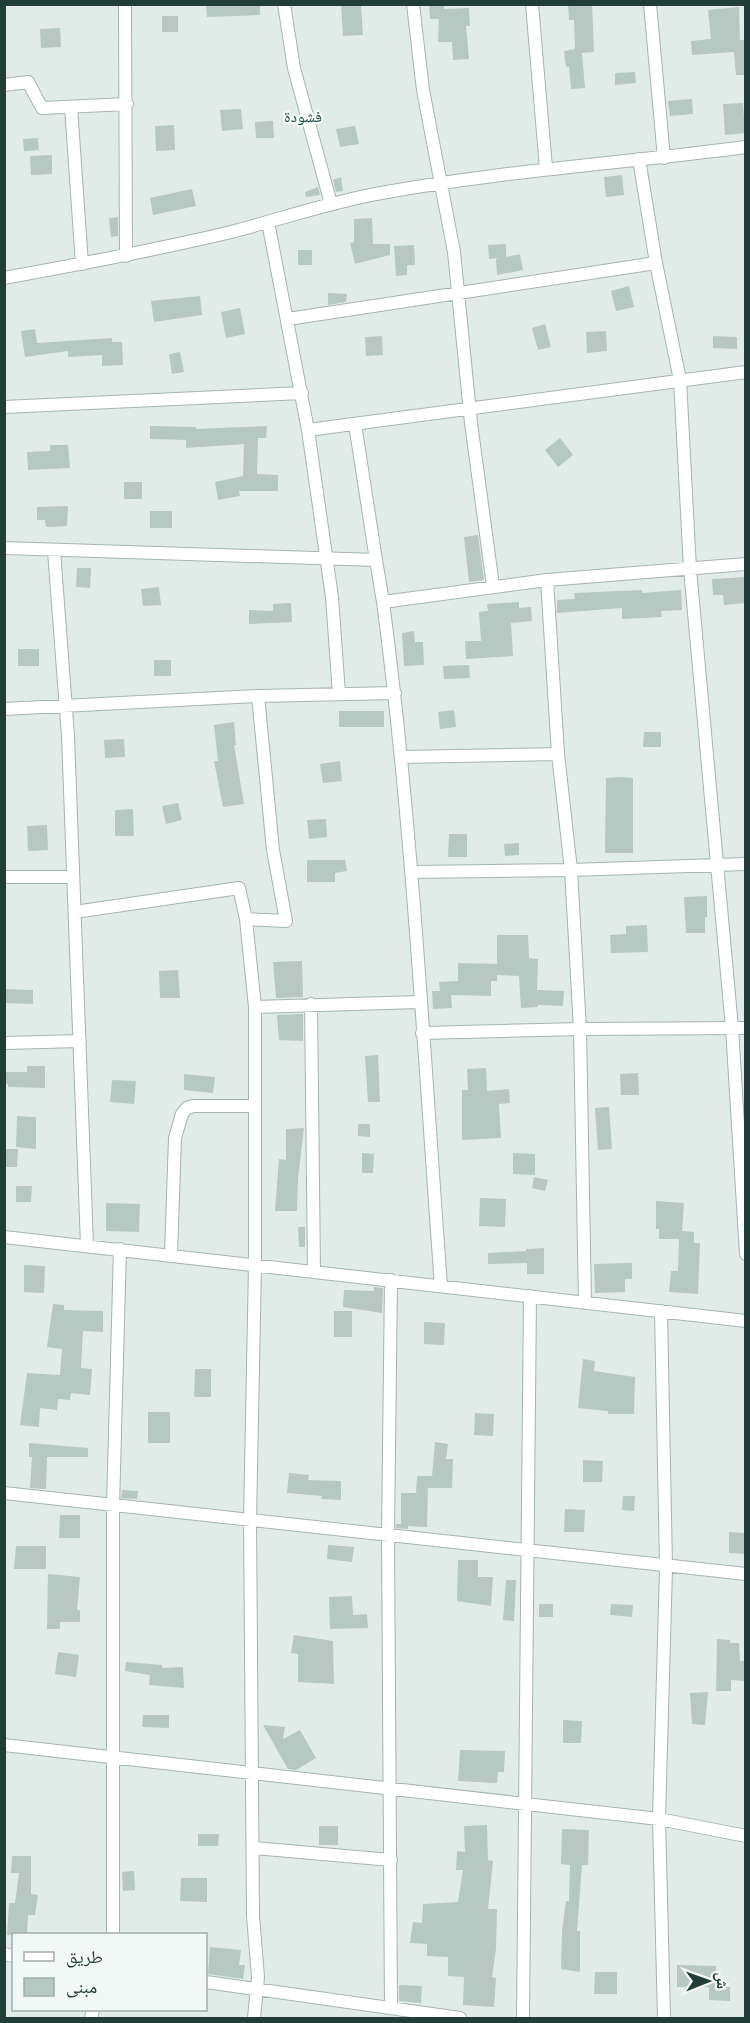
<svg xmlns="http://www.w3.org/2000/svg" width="750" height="2023" viewBox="0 0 750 2023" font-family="'Archivo Narrow','Noto Naskh Arabic',sans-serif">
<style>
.building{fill:#b7c7c2}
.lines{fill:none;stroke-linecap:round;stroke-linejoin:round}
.minor-casing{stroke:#a4b4b0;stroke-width:14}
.minor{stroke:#fff;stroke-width:12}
.labels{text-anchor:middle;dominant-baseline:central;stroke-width:4.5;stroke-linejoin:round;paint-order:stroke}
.neighbourhood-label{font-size:16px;fill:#1d4f48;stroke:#f2f8f6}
</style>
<rect width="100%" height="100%" fill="#e1ece8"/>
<path class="building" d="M206,4H260V15L207,17Z
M341,4L361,6L363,35L343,36Z
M429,4H444V9L469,8L470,26H466L469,59L453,60L452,42H438L439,19H430Z
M568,4H592L594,52L582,53L585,88L571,89L569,66L566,67L564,51L575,49L574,20H569Z
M739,7L740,40H746V75H736L734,52L692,55L691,41L711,39L708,10Z
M162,16H178V32H162Z
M60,28L61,47L41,48L40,29Z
M635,72L636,83L615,85V73Z
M692,99L693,114L670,116L668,101Z
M743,103L745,133L725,135L723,104Z
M241,109L243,129L222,131L220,110Z
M273,121L274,138H256L255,122Z
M174,125L175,150L156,151L155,126Z
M355,126L359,144L340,147L336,129Z
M38,138L39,150L24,151L23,139Z
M52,155V174L31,175L30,156Z
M622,175L624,195L606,197L604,177Z
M341,177L343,191L336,192L333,180Z
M318,187L320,195L306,197L305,192Z
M192,189L196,206L153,215L150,198Z
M118,217V236L111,237L109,218Z
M372,218L373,244H390V255L355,264L350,243L354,242V219Z
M506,244V257L520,254L523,270L497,275L496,259L499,258L489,259L488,245Z
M414,245L415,265H407V275L396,276L394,246Z
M298,250H312V265H298Z
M629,286L634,307L616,311L611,291Z
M328,293L347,294L346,302L328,305Z
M200,296L202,315L154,322L151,301Z
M240,308L245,334L226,338L221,312Z
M545,324L551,347L538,350L532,328Z
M35,329L37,343L112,338V342H122L123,365L102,366V355L68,357V351L25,357L21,331Z
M606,331L607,351L587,353L586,332Z
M382,336L383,355L366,356L365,337Z
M713,336L737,337V349L713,348Z
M180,352L184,372L172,374L169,354Z
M150,426L196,427V429L267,426L266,438H258L257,474L278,475V491H239L240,496L218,500L215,482L243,476L244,444L186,448V440L150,439Z
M560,438L573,455L558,467L545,450Z
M50,445H68L70,468L28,470L27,452L50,451Z
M124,482H142V499H124Z
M68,506L67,526L46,527L45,520H37V507Z
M150,511H172V528H150Z
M478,535L484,580L469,582L464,537Z
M77,568H91L90,588L76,587Z
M746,577V603L724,605L723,595H713L712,579Z
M159,587L161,605L143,606L141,589Z
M642,590V593L681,590L682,610L661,611L662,617L622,619V608L557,613V600L575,599L574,593Z
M519,602V608L531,607L532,621L511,623L513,656L466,659L465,641H481L479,612L488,611L487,604Z
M291,603L292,622L249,624V610L273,611V604Z
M414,631L415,642H423L424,665L404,666L402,633Z
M18,649H39V666H18Z
M154,660H171V676H154Z
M469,665L470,678L444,679L443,666Z
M454,710L456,727L440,729L438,712Z
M339,711H384V727H339Z
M234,722L236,745H234L244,804L223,807L214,761H218L214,725Z
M644,732H661V747H643Z
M124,739L125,757L105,758L104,740Z
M340,761L342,781L323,783L320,764Z
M620,777L633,778V853H605L606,778Z
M178,803L182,820L166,824L162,806Z
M133,809L134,836H115V810Z
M326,819L327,837L309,839L307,820Z
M47,825L48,850L28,851L27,826Z
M449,834H467V857H448Z
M519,843V855L505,856L504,844Z
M307,860H345L347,871L335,873V882H307Z
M707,896V917H705V933H686L684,897Z
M647,925L648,952L611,953L610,935L626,934V926Z
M497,935H528L529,958L538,959L537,990L564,991L563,1006L538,1005V1007L521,1008L519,976L497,975V981H491V996L451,995L452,1008L433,1009L432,991H440L439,982L458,981V963L497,964Z
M302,961L303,997L276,998L273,962Z
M178,970L180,998H160L159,971Z
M4,989L33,990V1004L4,1003Z
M303,1014V1041L279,1040L277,1015Z
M378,1055L380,1102H368L365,1056Z
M27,1066H45V1088L8,1087V1084L4,1083V1072H27Z
M486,1068L487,1091L509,1089L510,1103L499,1104L501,1138L462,1140V1090H468L467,1069Z
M638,1073L639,1095H621L620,1074Z
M184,1074L215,1077L213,1093L184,1090Z
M112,1080L136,1081L134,1104L110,1102Z
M609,1107L612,1149L598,1150L595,1108Z
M17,1116L36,1117V1149L16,1147Z
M358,1124H370V1137L358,1136Z
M304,1128L298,1178L297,1211H275L279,1159L286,1160V1129Z
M4,1149H18L17,1167H4Z
M362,1153L374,1154L373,1173H362Z
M513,1153L535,1154V1175L513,1174Z
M534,1177L548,1180L545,1191L532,1188Z
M16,1186H32L31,1202H16Z
M480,1198L506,1199L505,1227L479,1226Z
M656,1201L684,1203L682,1231L694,1232V1243H700L698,1294L669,1292L671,1271H678L679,1239H659V1229H656Z
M106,1203L140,1204L139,1232L106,1231Z
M298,1227H305V1247H299Z
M544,1248V1274H527V1263L488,1264V1253L526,1251V1249Z
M632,1263V1279H625V1292L595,1293L594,1264Z
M24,1265L45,1266L44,1293L24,1292Z
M374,1287L383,1288L382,1313L343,1307L344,1290L374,1291Z
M53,1304L64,1305V1310L103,1311V1332L83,1331L81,1368L92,1369L90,1395L71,1393L70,1400L58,1399L57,1410L40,1408L39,1427L20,1425L27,1373L60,1375L62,1349L47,1347Z
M334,1311H352V1337H334Z
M424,1322L445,1323L444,1345L424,1344Z
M583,1359L595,1361L594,1371L635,1377L634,1414H608V1411L578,1408Z
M195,1369H211V1397H194Z
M148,1412H170V1443H148Z
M475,1413L494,1414L493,1436L474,1435Z
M435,1442L448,1444L446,1459H453L452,1488H428L427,1527L408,1526V1529L396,1528V1524H401V1493H416L417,1476H432Z
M29,1443L88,1448V1457H47L46,1489L30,1488L32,1457H29Z
M583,1460L603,1461L602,1482H583Z
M289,1473L309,1475L308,1480L341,1481V1500L321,1499L322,1496L287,1493Z
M122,1490L138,1491L137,1499L121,1498Z
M623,1496H635L634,1511L622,1510Z
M565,1509L585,1510L584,1532H564Z
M60,1515H80V1538H59Z
M729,1532L746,1533V1554L729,1553Z
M328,1545L354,1547L352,1562L327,1559Z
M16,1546H46V1569H14Z
M458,1560H478V1577H493L491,1606L457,1601Z
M48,1574L80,1577L77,1610H80V1622H60V1629H47Z
M506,1580H516L514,1621L503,1620Z
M352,1596L353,1615L367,1614L368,1628L330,1629L329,1597Z
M539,1604H553V1617H539Z
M611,1604L633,1605L632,1617L610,1615Z
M294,1635L333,1641L334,1684L298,1682V1654L291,1653Z
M717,1639L730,1640V1643H739L740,1661H746V1681L731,1680V1691H716Z
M58,1652L79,1655L76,1677L55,1674Z
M126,1662L162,1665V1668L183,1667L184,1688L149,1685L150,1675L125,1671Z
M708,1692L705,1725L692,1724L690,1693Z
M143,1715H169V1728L142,1727Z
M563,1720L582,1721L581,1743H563Z
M263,1725L285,1727L283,1739L300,1730L316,1758L296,1770L288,1769Z
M460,1750L505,1751L504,1772H498L497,1783L458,1781Z
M487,1825L488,1860L493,1861L488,1909H497L496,1949L492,1977L496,1978L494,2007L463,2005L464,1977L448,1976V1957L427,1956V1944L410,1943L413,1922L422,1923L423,1904L458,1902L463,1870H456L457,1851L465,1852L464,1826Z
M319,1826H338V1845H319Z
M562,1829L589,1830L588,1865H582L577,1931H580V1972L561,1969L562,1931L566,1901H569L570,1865L561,1864Z
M198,1834H219L218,1846H198Z
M12,1856H31V1894L38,1895L35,1915H28L27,1935H7L9,1903H15L19,1873H11Z
M134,1871L135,1890L123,1891L122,1872Z
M181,1878H207V1902L180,1901Z
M210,1947L241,1950L239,1965H245L243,1979L208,1974Z
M677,1965L716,1966L717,1987H677Z
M595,1972H617V1994H594Z
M399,1985L422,1986L421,2003L399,2001Z
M709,1987H730V2001L709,2000Z"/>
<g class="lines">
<g class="minor-casing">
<path id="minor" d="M125,4L126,256
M284,4L294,68L331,204
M413,4L423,90L454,252L471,423L493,586
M532,4L546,168
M650,4L664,158
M4,85L28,82L42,108L127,104
M71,107L82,264
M639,159L656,263L680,380L690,569L732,1028L746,1254
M268,222L308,430L332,597L339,694
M4,278C81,264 156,250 231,232C281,219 330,202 381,193C502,171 624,163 746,147
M288,319L656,263
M4,407L302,393
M355,424L376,560
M308,430L746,372
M4,548L376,560L383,602
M54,551L68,736L87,1245
M547,580L558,754L571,870L580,1029L585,1303
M4,709L258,696L395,693
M401,757L558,754
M411,872L571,870L746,864
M4,877H73
M75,912L239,888L246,919
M311,1004L314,1271
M255,1007L419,1002
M422,1033L580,1029L746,1028
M4,1043L80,1041
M4,1237L746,1321
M171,1255L175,1138L182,1114L187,1108L193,1106H255
M441,1286C424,1058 413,829 383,602L547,580L746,564
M661,1311L666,1567L659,1819L664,2018
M4,1493L746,1574
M4,1745L659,1819L746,1836
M253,1848L391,1860
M113,1934V1506L120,1249
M4,1954L14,1956
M206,1982L460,2018
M391,2008L388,1536L391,1280
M91,2018L93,2010
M254,2018L258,1977L253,1916L250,1520L255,1265V1007L246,919L286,921L273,850L258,696
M523,2018C527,1778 526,1537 530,1296"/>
</g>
<use href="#minor" class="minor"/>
</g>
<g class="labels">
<g class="neighbourhood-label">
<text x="303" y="116">فشودة</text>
</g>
</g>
<rect width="750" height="2023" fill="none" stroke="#213d38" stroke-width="12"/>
<rect x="12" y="1933" width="195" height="78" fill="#f2f8f6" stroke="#9eadaa" stroke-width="1.5"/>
<rect x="24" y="1952" width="30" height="9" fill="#ffffff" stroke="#9eadaa" stroke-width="1.5"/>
<text x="66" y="1963" font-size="18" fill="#213d38">طريق</text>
<rect x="24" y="1978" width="30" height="18" fill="#b7c7c2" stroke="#9eadaa" stroke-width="1.5"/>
<text x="66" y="1993" font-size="18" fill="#213d38">مبنى</text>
<g transform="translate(708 1981) rotate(89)" stroke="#f2f8f6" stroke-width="4.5" paint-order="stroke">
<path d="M0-4.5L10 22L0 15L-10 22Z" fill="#213d38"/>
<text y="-9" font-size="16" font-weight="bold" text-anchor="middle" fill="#213d38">ش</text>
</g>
</svg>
